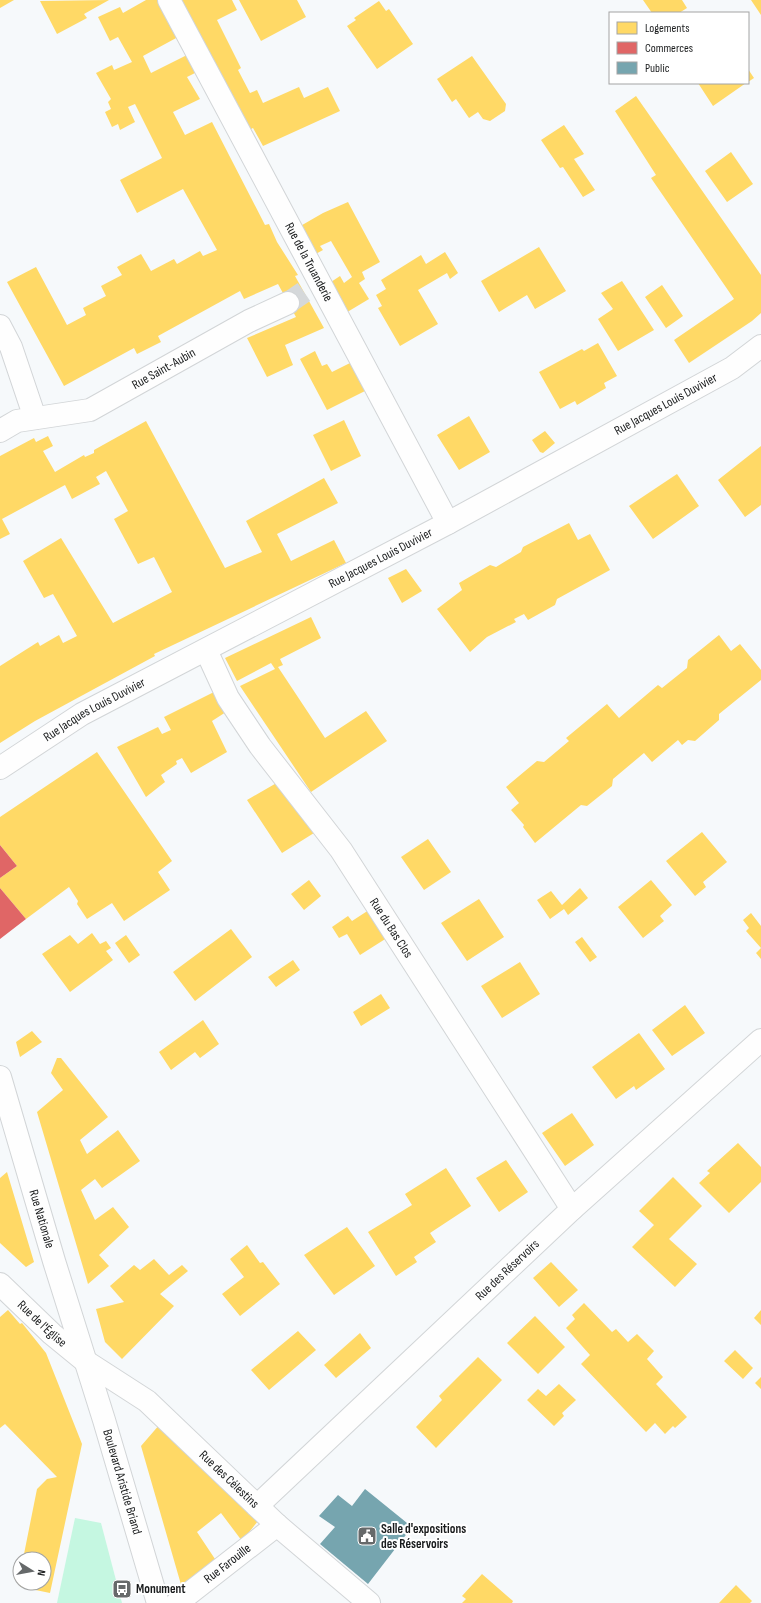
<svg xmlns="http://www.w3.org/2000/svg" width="761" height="1603" viewBox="0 0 761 1603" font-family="'Sofia Sans Condensed',sans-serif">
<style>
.green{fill:#c5f7e1}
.homes{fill:#ffd966}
.shops{fill:#e06666}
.public{fill:#76a5af}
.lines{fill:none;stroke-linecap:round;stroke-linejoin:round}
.minor-tunnel{stroke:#d5d8da;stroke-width:22;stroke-dasharray:22 11;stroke-linecap:butt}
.minor-casing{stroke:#d2d5d7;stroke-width:24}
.secondary-casing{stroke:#d2d5d7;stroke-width:24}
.minor{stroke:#fefefe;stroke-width:22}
.secondary{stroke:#fefefe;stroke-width:22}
.labels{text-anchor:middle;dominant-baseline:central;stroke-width:4;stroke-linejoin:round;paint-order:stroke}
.street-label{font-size:13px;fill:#191b1c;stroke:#fff}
.poi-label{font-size:13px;font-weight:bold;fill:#191b1c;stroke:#fff;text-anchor:start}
</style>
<rect width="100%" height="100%" fill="#f6f9fb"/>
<path class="green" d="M75,1518L101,1523L122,1603H57Z"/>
<path class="homes" d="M0,0H14L0,8Z
M109,0L84,14L87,18L57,34L40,1Z
M146,0H159L178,37L143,56L151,73L187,55L197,72L187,77L200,99L173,112L185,135L212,122L265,225L269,224L277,242L298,275L295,276L324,328L285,345L293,365L267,377L247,338L296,317L278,284L244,299L240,291L158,336L161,342L137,354L134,348L64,386L7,282L36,267L67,325L86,315L83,308L106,296L101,286L122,275L117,267L141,254L151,271L174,259L177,264L200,251L203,256L217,250L183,189L137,213L120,180L162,158L135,104L128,107L135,122L120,130L118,124L112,127L105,112L111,109L108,102L111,99L96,73L112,65L114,70L132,62L118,37L110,41L98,17L120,7L123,13Z
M180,0H232L237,10L217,20L241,68L238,70L250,93L257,90L263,103L299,87L304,98L328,87L340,111L263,146L253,128L247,131Z
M239,0H297L306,17L261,41Z
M643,0H682L687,8L679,13H652Z
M751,0H761V15Z
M379,1L386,11L389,9L413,44L377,69L347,26L356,20L354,18Z
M472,56L506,104L505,111L490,121L483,119L478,112L469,118L456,99L452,102L437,79Z
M748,69L754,78L748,82Z
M698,83H746L713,106Z
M636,96L761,275V313L752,321L689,363L674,340L734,299L651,178L656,175L615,111Z
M564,125L584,154L574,159L595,190L583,197L563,167L560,168L541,140Z
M731,152L753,184L727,202L705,171Z
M348,202L380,262L362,272L365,279L359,283L369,299L344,314L328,284L340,276L344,283L352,277L331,241L320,246L323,250L312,256L297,228L323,213Z
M539,247L566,291L535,309L527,295L499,312L481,281Z
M445,252L458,273L450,279L447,273L418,290L438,324L400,346L378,308L382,306L376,295L386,289L381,280L421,255L426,264Z
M622,281L654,330L618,351L598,319L613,309L601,293Z
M662,285L683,316L666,328L645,297Z
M598,343L617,376L604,383L606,388L577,405L575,401L560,409L539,372L582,349L584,351Z
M315,351L322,366L327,364L332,372L352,362L367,390L327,410L300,359Z
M469,416L490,452L459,470L437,435Z
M344,420L361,456L331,471L313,435Z
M146,421L225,568L262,552L246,521L324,478L338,503L277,534L291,561L334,540L346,563L154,654L155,656L35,721L0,743V666L38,642L40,646L59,635L63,643L77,636L53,594L44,598L23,561L61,538L113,623L172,592L154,557L138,564L114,519L128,511L106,471L96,477L100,484L72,499L65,485L2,519L10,534L0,539V456L34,438L36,442L48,436L53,446L43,451L55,472L84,455L85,457L94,453V450Z
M545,431L555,443L543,453L540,452L532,440Z
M761,446V505L745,517L718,480Z
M677,474L699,506L653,539L629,506Z
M569,523L578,540L590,534L610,570L557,599L555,605L528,620L524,614L514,619L516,622L487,637L470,652L437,609L462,590L459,583L490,565L496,567L521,552L523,547Z
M406,569L422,591L402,603L388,578Z
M311,617L321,638L280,659L283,665L278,667L325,738L366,711L387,741L311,792L240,686L275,669L271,663L237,681L225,658Z
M719,635L731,651L740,644L761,670V680L719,714V720L695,741L688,740L682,745L678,740L652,762L644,753L613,779L612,786L587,806L581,805L535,843L523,827L524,825L511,810L519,803L506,787L537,761L544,762L569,741L566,738L607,704L619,718L658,685L662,688L687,668L688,660Z
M216,691L226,712L212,721L227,752L191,773L182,758L176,761L177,764L161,775L165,782L146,797L117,747L158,727L162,734L171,730L164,717Z
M97,752L172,861L158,872L170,890L124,921L112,903L87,919L77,904L78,901L69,887L26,919L0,888V878L17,866L0,845V817Z
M280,781L314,833L282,853L247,800Z
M702,832L727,862L703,882L706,887L695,896L666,861Z
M428,839L451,872L424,890L401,857Z
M309,880L321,896L304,910L291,894Z
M651,880L672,905L660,916L664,921L643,938L618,907Z
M580,888L588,898L568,915L564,909L550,919L537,900L551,891L562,905Z
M479,899L504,937L467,961L441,923Z
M372,908L390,936L360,955L347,934L339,938L332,927L348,916L352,921Z
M751,913L761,926V948L746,931L749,928L743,920Z
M231,929L252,957L195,1001L173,972Z
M92,933L100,944L106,941L111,948L106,951L113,960L70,992L42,954L70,935L78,944Z
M126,935L140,955L129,963L115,943Z
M582,937L597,957L590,962L575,942Z
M761,948V959L756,953Z
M293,960L300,970L276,987L268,977Z
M520,962L540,994L502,1018L481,986Z
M381,994L390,1008L361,1026L353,1012Z
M685,1005L705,1033L672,1056L652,1030Z
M203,1020L219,1044L200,1058L195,1052L171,1070L159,1052Z
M32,1031L42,1042L20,1057L16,1042Z
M639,1033L665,1069L636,1090L634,1086L616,1099L592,1067Z
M57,1058H61L108,1117L80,1140L87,1154L118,1130L140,1161L102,1188L95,1179L81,1190L95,1220L113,1207L129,1227L99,1255L109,1266L88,1284L37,1112L63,1090L51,1073Z
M572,1113L594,1145L565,1166L542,1133Z
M738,1143L761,1167V1182L729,1213L699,1183L710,1173L707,1171Z
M506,1160L528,1192L499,1212L476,1178Z
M446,1168L471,1206L430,1233L436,1242L414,1257L417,1262L396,1276L368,1232L412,1205L405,1194Z
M7,1172L34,1262L26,1267L0,1243V1178Z
M673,1177L702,1206L669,1239L697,1264L675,1287L632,1247L654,1225L639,1211Z
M347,1227L375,1266L334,1295L304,1255Z
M247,1245L260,1263L263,1262L280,1284L240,1316L222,1294L244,1277L230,1259Z
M154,1259L169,1275L182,1265L188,1271L160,1294L174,1306L122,1359L105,1342L96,1309L124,1302L110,1286L134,1265L140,1270Z
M551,1262L578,1290L559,1307L533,1278Z
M584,1303L612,1332L616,1329L628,1342L637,1334L654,1351L647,1359L663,1377L656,1384L687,1417L675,1428L673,1426L665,1434L655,1423L646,1432L581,1364L590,1355L566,1328L575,1319L572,1315Z
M8,1310L20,1324L22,1323L46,1353L82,1444L50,1593L21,1587L14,1578L20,1574V1583H44V1559H23L37,1489L47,1479L57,1477L5,1424L0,1428V1317Z
M761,1310V1325L754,1318Z
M535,1316L565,1347L538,1374L507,1343Z
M298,1331L316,1350L269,1390L251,1370Z
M360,1333L371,1348L336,1378L324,1365Z
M735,1350L753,1368L743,1379L724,1361Z
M478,1357L502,1380L436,1448L416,1427L442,1400L439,1396Z
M761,1377V1389L755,1383Z
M559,1384L576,1400L562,1413L564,1416L554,1426L527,1400L538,1389L546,1396Z
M160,1424L258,1521L242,1541L221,1513L197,1532L217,1562L182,1588L141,1446Z
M482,1574L513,1601L512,1603H462L466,1599L462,1596Z
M736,1585L752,1601L750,1603H719Z"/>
<path class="shops" d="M0,845L17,866L0,878Z
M0,888L26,919L0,939Z"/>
<path class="public" d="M365,1489L412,1527L368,1584L320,1544L335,1527L319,1516L338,1495L352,1506Z"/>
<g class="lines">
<path class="minor-tunnel" d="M288,303L304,292"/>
<g class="minor-casing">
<g id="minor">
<path id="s1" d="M169,0L448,523"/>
<path d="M0,326L11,347L35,418"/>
<path id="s2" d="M0,431L17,421L90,410L249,321L288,303"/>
<path id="s3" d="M206,650L228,698L260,746L341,850L572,1209"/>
<path id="s4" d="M0,768L82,714L448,523L732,368L761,346"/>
<path id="s5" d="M0,1284L52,1334L85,1361L147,1401L277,1525L369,1603"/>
<path id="s6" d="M257,1506L572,1209L761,1040"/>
<path id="s7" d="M177,1603L277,1525"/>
</g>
</g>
<g class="secondary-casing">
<g id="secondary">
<path id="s8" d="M0,1077L54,1261L104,1420L158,1603"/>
</g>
</g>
<use href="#minor" class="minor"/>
<use href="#secondary" class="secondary"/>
</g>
<defs>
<g id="civic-square" transform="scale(1)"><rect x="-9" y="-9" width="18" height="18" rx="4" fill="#66696a" stroke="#fff"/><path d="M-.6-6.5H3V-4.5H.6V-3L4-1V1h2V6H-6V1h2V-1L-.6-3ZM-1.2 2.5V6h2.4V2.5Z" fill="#fff"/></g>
<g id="bus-square" transform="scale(1)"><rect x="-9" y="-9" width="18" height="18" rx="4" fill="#66696a" stroke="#fff"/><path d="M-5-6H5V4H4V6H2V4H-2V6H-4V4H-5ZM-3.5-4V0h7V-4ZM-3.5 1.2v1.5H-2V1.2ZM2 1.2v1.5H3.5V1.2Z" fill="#fff"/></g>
</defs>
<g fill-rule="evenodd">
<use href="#civic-square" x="367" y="1536"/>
<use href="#bus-square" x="122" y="1589"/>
</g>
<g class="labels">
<g class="street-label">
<text stroke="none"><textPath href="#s1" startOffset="297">Rue de la Truanderie</textPath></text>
<text stroke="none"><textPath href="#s2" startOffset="178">Rue Saint-Aubin</textPath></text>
<text stroke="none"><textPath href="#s4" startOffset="759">Rue Jacques Louis Duvivier</textPath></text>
<text stroke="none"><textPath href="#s4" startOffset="435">Rue Jacques Louis Duvivier</textPath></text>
<text stroke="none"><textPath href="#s4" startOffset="111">Rue Jacques Louis Duvivier</textPath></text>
<text stroke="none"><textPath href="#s3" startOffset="335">Rue du Bas Clos</textPath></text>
<text stroke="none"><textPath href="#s8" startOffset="148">Rue Nationale</textPath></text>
<text stroke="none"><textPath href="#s6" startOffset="344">Rue des Réservoirs</textPath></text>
<text stroke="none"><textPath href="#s5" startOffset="58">Rue de l'Église</textPath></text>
<text stroke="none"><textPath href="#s5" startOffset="302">Rue des Célestins</textPath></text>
<text stroke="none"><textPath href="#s8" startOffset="423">Boulevard Aristide Briand</textPath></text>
<text stroke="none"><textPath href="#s7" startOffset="64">Rue Farouille</textPath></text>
</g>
<g class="poi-label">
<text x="381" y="1529">Salle d'expositions<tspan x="381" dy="15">des Réservoirs</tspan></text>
<text x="136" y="1589">Monument</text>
</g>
</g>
<rect x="609" y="12" width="140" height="72" fill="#ffffff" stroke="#a3a4a4"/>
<rect x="617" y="22" width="20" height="12" fill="#ffd966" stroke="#a3a4a4"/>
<text x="645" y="32" font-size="12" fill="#191b1c">Logements</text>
<rect x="617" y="42" width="20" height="12" fill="#e06666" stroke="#a3a4a4"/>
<text x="645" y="52" font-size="12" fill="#191b1c">Commerces</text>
<rect x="617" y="62" width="20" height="12" fill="#76a5af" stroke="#a3a4a4"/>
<text x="645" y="72" font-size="12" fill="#191b1c">Public</text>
<g transform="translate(32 1571) rotate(101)"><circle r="19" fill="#ffffff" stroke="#a3a4a4"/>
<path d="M0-3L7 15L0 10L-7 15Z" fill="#66696a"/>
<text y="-6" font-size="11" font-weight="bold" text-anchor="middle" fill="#191b1c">N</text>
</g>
</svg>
